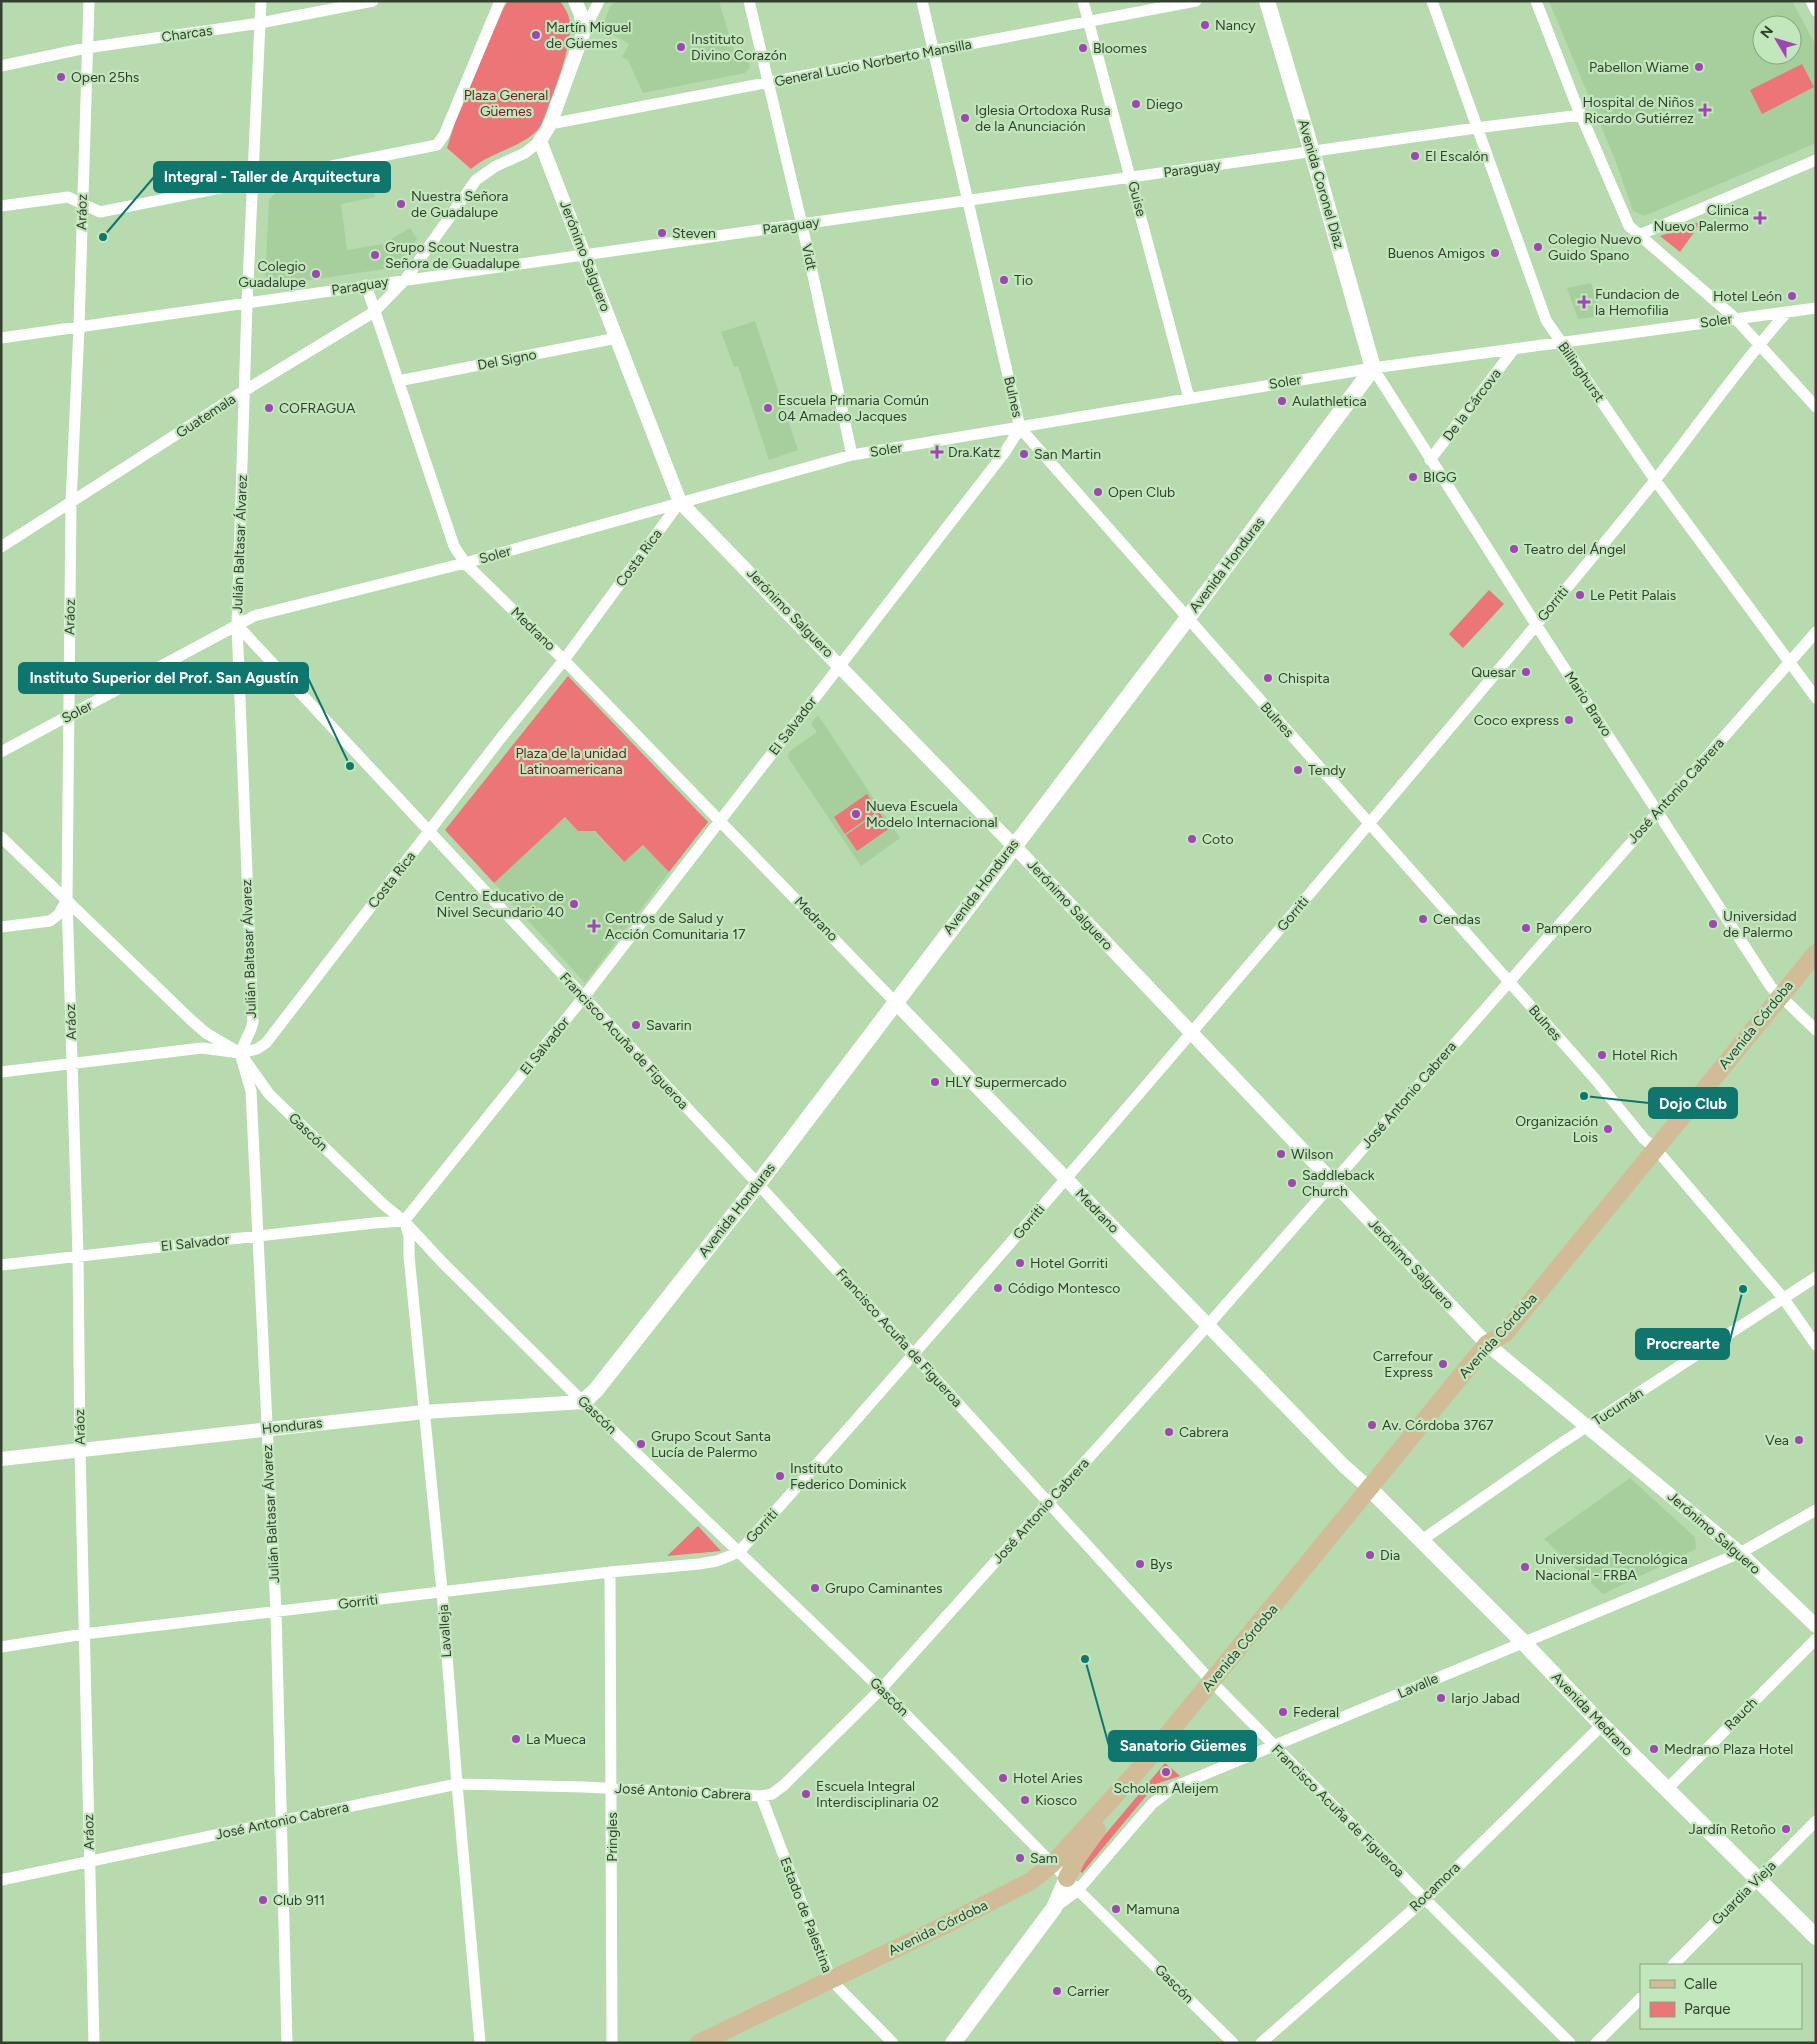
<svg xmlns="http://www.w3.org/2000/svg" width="1817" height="2044" viewBox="0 0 1817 2044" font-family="Figtree,sans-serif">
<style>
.built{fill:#a7cf9e;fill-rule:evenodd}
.green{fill:#ec7578}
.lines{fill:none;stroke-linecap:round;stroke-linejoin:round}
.minor{stroke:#fff;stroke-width:11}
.tertiary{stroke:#fff;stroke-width:14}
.secondary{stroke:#fff;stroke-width:16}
.primary{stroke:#d2bc97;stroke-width:18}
.poi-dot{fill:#9e46b2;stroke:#c3e7bc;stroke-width:2}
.labels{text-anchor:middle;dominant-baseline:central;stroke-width:4.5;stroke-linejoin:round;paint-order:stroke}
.poi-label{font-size:14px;fill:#32402f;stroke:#c3e7bc;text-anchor:start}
.street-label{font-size:14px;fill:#32402f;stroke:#c3e7bc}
.park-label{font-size:14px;fill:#701c24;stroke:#c3e7bc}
.leader{fill:none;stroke:#0f766e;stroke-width:2}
.callout-dot{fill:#0f766e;stroke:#c3e7bc;stroke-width:2}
.callout{fill:#0f766e;stroke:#0f766e;stroke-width:2}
.callout-label{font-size:15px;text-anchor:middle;font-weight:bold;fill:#fff}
</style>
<rect width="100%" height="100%" fill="#b7daaf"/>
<path class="built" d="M719,1L734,51L746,49L750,67L745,73L643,93L628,60L622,57L629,44L602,28L610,6L616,2Z
M1549,1H1792L1816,46V143L1644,216L1633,211L1616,162ZM1762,25H1792V55H1762Z
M370,174L375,197L341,204L347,250L383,244L410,228L417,239L397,267L271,286L265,282L269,200L276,192Z
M1591,283L1601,316L1578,319L1567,288Z
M755,321L798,450L769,460L738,366L734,367L721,332Z
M818,715L900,838L861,866L787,756L790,751L817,732L811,724Z
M565,817L578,831H594L623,862L643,845L669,872L585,983L494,883Z
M1630,1478L1695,1537L1696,1549L1603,1594L1544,1539Z"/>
<path class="green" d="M508,1H560C565,8 569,14 570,23C572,50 551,98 541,126C524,148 493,150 471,169L447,148L457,116L503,9Z
M1802,64L1814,87L1762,114L1750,90Z
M1702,221L1680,252L1660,236Z
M1489,590L1504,604L1463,648L1449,634Z
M568,676L708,822L669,872L643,845L624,862L595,831H578L565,817L494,883L445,830Z
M867,794L878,811L845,834L834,817Z
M879,812L890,828L857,851L846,835Z
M698,1526L721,1551L667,1556Z
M1165,1763L1180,1776L1156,1784L1082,1873L1077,1868Z"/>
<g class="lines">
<path class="minor" d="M89,1L79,327L71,503L67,899L78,1256L80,1450L94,2043
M261,1L247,304L237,625L253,1022L251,1029L240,1053L251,1091L276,1612L287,2043
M749,1L802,225L852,455
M922,1L1020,428L1596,1080L1644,1139L1655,1148L1784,1299L1816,1345
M1083,1L1189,398
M1432,1L1546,320L1655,480L1816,698
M1536,1L1574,99L1629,226L1736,319L1816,407
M1811,1L1816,11
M584,31L599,1
M1,66L86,48L260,23L373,1
M550,124L1196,1
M1,206L68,197L100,212L437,145L444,135L500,1
M1639,235L1816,160
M366,285L454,546L465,563L564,660L895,1002
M1,338L1476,128L1581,115
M1373,368L1535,623L1771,987L1816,1030
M398,381L617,338
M1430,460L1514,349
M1,547L244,391L374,312L405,280L476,180L496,166L525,153L540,141
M237,625L758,1184L1211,1681L1425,1899L1570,2043
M1,752L254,616L465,563L852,455L1373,368L1816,308
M1,837L191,1020L206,1033L240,1053L269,1094L384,1205L404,1221L443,1263L583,1402L881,1689L1078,1890L1233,2043
M1,927L50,921L59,914L67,899
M1,1072L202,1048L240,1053L257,1049L266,1043L500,739L564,660L680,502
M406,1226L409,1236V1256L442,1591L457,1784L480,2043
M1,1265L374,1223L404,1221L583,998L1005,452L1020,428
M1422,1540L1557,1446L1816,1277
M610,1572L612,2043
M1,1647L84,1634L610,1572L699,1564L717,1561L739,1552C1007,1251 1268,945 1527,636C1570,584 1614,532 1656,479C1700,423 1740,365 1787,312
M1667,1789L1816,1639
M761,1796L831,1980L893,2043
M1,1880L457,1784L584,1787L761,1796L772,1794L784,1785L881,1689L1208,1325L1816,632
M1054,1908L1078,1890L1152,1804L1174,1787L1740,1553L1816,1510
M1673,1965L1816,1821
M1261,2043L1425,1899L1602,1725
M1596,2043L1641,1998"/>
<path class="tertiary" d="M575,1L580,12L584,31L550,124L540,141L680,502L1013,845L1487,1344L1740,1553L1816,1626
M895,1002L1344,1466L1370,1489
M1,1459L424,1412L583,1402"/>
<path class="secondary" d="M583,1402L596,1390L758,1184L1187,619L1373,368L1312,152L1267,1
M1370,1489L1523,1642L1602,1725L1816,1937
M953,2043L1054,1908L1067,1878"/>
<path class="primary" d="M1067,1878L1077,1858L1097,1830
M699,2043L941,1927L1031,1881L1053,1863L1142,1766L1487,1344L1505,1333L1816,953"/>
</g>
<g class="poi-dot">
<circle cx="1205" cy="25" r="5"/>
<circle cx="536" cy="35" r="5"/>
<circle cx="681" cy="47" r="5"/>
<circle cx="1083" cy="48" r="5"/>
<circle cx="1699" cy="67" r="5"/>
<circle cx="61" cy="77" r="5"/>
<circle cx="1136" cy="104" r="5"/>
<path d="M1702.5 102.5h5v5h5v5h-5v5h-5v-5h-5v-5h5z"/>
<circle cx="965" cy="118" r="5"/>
<circle cx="1415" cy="156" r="5"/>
<circle cx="401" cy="204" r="5"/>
<path d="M1757.5 210.5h5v5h5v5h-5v5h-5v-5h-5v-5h5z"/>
<circle cx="662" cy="233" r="5"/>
<circle cx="1538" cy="247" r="5"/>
<circle cx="1495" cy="253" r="5"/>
<circle cx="375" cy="255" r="5"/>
<circle cx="316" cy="274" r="5"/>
<circle cx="1004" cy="280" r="5"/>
<circle cx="1792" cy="296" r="5"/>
<path d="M1581.5 294.5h5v5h5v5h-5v5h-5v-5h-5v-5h5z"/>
<circle cx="1282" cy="401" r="5"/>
<circle cx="269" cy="408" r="5"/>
<circle cx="768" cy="408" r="5"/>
<path d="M934.5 444.5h5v5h5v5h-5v5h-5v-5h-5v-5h5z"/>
<circle cx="1024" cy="454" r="5"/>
<circle cx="1413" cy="477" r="5"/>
<circle cx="1098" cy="492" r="5"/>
<circle cx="1514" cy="549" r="5"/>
<circle cx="1580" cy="595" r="5"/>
<circle cx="1526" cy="672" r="5"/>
<circle cx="1268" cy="678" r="5"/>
<circle cx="1569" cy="720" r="5"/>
<circle cx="1298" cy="770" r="5"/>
<circle cx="856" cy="814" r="5"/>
<circle cx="1192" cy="839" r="5"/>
<circle cx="574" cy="904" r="5"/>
<circle cx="1423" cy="919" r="5"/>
<circle cx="1713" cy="924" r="5"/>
<path d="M591.5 918.5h5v5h5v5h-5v5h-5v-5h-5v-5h5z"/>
<circle cx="1526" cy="928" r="5"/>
<circle cx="636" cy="1025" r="5"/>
<circle cx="1602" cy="1055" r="5"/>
<circle cx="935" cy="1082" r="5"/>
<circle cx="1608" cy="1129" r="5"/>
<circle cx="1281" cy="1154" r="5"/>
<circle cx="1292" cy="1183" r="5"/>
<circle cx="1020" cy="1263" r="5"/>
<circle cx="998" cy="1288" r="5"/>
<circle cx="1443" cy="1364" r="5"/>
<circle cx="1372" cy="1425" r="5"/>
<circle cx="1169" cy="1432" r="5"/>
<circle cx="1799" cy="1440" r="5"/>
<circle cx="641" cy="1444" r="5"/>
<circle cx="780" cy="1476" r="5"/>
<circle cx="1370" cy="1555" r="5"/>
<circle cx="1140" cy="1564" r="5"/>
<circle cx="1525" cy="1567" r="5"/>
<circle cx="815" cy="1588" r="5"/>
<circle cx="1441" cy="1698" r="5"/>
<circle cx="1283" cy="1712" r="5"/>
<circle cx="516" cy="1739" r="5"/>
<circle cx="1654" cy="1749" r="5"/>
<circle cx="1166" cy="1772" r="5"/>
<circle cx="1003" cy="1778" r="5"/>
<circle cx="806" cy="1794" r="5"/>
<circle cx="1025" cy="1800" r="5"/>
<circle cx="1786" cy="1829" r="5"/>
<circle cx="1020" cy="1858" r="5"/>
<circle cx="263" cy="1900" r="5"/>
<circle cx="1116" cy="1909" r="5"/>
<circle cx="1057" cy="1991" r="5"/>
</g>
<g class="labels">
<g class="poi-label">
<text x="1215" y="25">Nancy</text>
<text x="546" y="27">Martín Miguel<tspan x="546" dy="16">de Güemes</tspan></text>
<text x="691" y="39">Instituto<tspan x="691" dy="16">Divino Corazón</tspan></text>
<text x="1093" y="48">Bloomes</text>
<text x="1689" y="67" text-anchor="end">Pabellon Wiame</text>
<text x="71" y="77">Open 25hs</text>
<text x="1694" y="102" text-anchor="end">Hospital de Niños<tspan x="1694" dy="16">Ricardo Gutiérrez</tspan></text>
<text x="1146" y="104">Diego</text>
<text x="975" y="110">Iglesia Ortodoxa Rusa<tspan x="975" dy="16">de la Anunciación</tspan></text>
<text x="1425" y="156">El Escalón</text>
<text x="411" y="196">Nuestra Señora<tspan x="411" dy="16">de Guadalupe</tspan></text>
<text x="1749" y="210" text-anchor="end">Clinica<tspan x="1749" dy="16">Nuevo Palermo</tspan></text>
<text x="672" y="233">Steven</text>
<text x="1548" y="239">Colegio Nuevo<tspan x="1548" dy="16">Guido Spano</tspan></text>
<text x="385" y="247">Grupo Scout Nuestra<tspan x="385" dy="16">Señora de Guadalupe</tspan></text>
<text x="1485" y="253" text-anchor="end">Buenos Amigos</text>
<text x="306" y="266" text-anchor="end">Colegio<tspan x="306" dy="16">Guadalupe</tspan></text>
<text x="1014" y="280">Tio</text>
<text x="1595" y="294">Fundacion de<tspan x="1595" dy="16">la Hemofilia</tspan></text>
<text x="1782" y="296" text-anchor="end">Hotel León</text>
<text x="778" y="400">Escuela Primaria Común<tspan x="778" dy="16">04 Amadeo Jacques</tspan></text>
<text x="1292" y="401">Aulathletica</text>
<text x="279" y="408">COFRAGUA</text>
<text x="948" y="452">Dra.Katz</text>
<text x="1034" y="454">San Martin</text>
<text x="1423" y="477">BIGG</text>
<text x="1108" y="492">Open Club</text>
<text x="1524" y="549">Teatro del Ángel</text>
<text x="1590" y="595">Le Petit Palais</text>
<text x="1516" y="672" text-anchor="end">Quesar</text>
<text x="1278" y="678">Chispita</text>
<text x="1559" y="720" text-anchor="end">Coco express</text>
<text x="1308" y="770">Tendy</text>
<text x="866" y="806">Nueva Escuela<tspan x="866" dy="16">Modelo Internacional</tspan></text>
<text x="1202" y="839">Coto</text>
<text x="564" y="896" text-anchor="end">Centro Educativo de<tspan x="564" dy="16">Nivel Secundario 40</tspan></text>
<text x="1723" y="916">Universidad<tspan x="1723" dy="16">de Palermo</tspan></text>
<text x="605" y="918">Centros de Salud y<tspan x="605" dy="16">Acción Comunitaria 17</tspan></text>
<text x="1433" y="919">Cendas</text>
<text x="1536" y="928">Pampero</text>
<text x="646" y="1025">Savarin</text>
<text x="1612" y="1055">Hotel Rich</text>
<text x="945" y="1082">HLY Supermercado</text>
<text x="1598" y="1121" text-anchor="end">Organización<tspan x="1598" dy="16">Lois</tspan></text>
<text x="1291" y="1154">Wilson</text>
<text x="1302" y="1175">Saddleback<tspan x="1302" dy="16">Church</tspan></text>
<text x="1030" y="1263">Hotel Gorriti</text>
<text x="1008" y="1288">Código Montesco</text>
<text x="1433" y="1356" text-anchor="end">Carrefour<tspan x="1433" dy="16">Express</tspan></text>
<text x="1382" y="1425">Av. Córdoba 3767</text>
<text x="1179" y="1432">Cabrera</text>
<text x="651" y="1436">Grupo Scout Santa<tspan x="651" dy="16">Lucía de Palermo</tspan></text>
<text x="1789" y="1440" text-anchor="end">Vea</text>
<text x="790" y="1468">Instituto<tspan x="790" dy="16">Federico Dominick</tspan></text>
<text x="1380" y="1555">Dia</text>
<text x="1535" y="1559">Universidad Tecnológica<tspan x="1535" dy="16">Nacional - FRBA</tspan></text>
<text x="1150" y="1564">Bys</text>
<text x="825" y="1588">Grupo Caminantes</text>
<text x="1451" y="1698">Iarjo Jabad</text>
<text x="1293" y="1712">Federal</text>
<text x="526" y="1739">La Mueca</text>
<text x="1664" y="1749">Medrano Plaza Hotel</text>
<text x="1013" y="1778">Hotel Aries</text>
<text x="816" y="1786">Escuela Integral<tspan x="816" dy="16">Interdisciplinaria 02</tspan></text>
<text x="1166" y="1788" text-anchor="middle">Scholem Aleijem</text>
<text x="1035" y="1800">Kiosco</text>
<text x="1776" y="1829" text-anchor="end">Jardín Retoño</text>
<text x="1030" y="1858">Sam</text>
<text x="273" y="1900">Club 911</text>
<text x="1126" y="1909">Mamuna</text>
<text x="1067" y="1991">Carrier</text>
</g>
<g class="street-label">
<text transform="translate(187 34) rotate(-8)">Charcas</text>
<text transform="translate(873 63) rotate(-11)">General Lucio Norberto Mansilla</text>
<text transform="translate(1192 169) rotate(-8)">Paraguay</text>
<text transform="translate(1321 184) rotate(74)">Avenida Coronel Díaz</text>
<text transform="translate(1137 199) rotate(75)">Guise</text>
<text transform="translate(82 212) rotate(-89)">Aráoz</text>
<text transform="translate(791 226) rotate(-8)">Paraguay</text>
<text transform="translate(585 256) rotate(69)">Jerónimo Salguero</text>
<text transform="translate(809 257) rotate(78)">Vidt</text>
<text transform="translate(360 286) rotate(-9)">Paraguay</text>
<text transform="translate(1716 321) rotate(-8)">Soler</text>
<text transform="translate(507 360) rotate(-11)">Del Signo</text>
<text transform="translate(1581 372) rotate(55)">Billinghurst</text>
<text transform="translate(1285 382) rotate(-9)">Soler</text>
<text transform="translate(1013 397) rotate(77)">Bulnes</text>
<text transform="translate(1472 405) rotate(-53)">De la Cárcova</text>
<text transform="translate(206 416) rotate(-33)">Guatemala</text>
<text transform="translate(886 450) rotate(-9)">Soler</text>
<text transform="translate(240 544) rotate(-88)">Julián Baltasar Álvarez</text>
<text transform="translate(495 555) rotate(-16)">Soler</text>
<text transform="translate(639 558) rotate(-54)">Costa Rica</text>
<text transform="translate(1227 565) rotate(-53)">Avenida Honduras</text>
<text transform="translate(1553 604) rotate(-51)">Gorriti</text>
<text transform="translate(790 613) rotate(46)">Jerónimo Salguero</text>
<text transform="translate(70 617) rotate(-89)">Aráoz</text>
<text transform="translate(533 629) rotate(44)">Medrano</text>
<text transform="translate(1588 704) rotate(57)">Mario Bravo</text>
<text transform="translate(77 712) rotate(-28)">Soler</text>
<text transform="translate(1277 720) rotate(48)">Bulnes</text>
<text transform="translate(793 726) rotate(-53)">El Salvador</text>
<text transform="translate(1676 791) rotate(-48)">José Antonio Cabrera</text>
<text transform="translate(392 880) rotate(-52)">Costa Rica</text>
<text transform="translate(981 887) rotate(-53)">Avenida Honduras</text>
<text transform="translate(1070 905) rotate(47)">Jerónimo Salguero</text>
<text transform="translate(1293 914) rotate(-50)">Gorriti</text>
<text transform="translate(816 919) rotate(46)">Medrano</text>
<text transform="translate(249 949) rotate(-92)">Julián Baltasar Álvarez</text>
<text transform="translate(71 1022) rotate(-92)">Aráoz</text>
<text transform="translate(1545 1023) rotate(49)">Bulnes</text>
<text transform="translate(1756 1025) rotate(-51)">Avenida Córdoba</text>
<text transform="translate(624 1041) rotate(47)">Francisco Acuña de Figueroa</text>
<text transform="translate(545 1046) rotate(-51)">El Salvador</text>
<text transform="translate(1409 1095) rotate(-49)">José Antonio Cabrera</text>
<text transform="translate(308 1132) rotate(44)">Gascón</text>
<text transform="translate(737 1210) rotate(-52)">Avenida Honduras</text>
<text transform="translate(1097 1211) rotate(46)">Medrano</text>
<text transform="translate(1029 1222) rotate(-50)">Gorriti</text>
<text transform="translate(195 1243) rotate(-6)">El Salvador</text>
<text transform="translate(1411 1264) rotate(47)">Jerónimo Salguero</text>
<text transform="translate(1498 1336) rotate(-48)">Avenida Córdoba</text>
<text transform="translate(899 1338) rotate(48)">Francisco Acuña de Figueroa</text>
<text transform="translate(1618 1407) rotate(-33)">Tucumán</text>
<text transform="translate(597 1415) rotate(44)">Gascón</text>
<text transform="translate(292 1426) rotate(-6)">Honduras</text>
<text transform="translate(80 1427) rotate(-91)">Aráoz</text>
<text transform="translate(1041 1511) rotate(-48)">José Antonio Cabrera</text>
<text transform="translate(271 1514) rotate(-93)">Julián Baltasar Álvarez</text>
<text transform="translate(762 1526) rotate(-48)">Gorriti</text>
<text transform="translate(1714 1533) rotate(41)">Jerónimo Salguero</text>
<text transform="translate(358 1602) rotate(-7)">Gorriti</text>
<text transform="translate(445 1631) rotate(-94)">Lavalleja</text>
<text transform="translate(1240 1648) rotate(-50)">Avenida Córdoba</text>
<text transform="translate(1418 1686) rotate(-23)">Lavalle</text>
<text transform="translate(889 1697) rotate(45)">Gascón</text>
<text transform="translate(1592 1714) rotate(46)">Avenida Medrano</text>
<text transform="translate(1741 1714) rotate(-45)">Rauch</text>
<text transform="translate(683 1792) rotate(3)">José Antonio Cabrera</text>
<text transform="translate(1338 1811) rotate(45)">Francisco Acuña de Figueroa</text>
<text transform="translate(282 1821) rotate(-12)">José Antonio Cabrera</text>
<text transform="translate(89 1832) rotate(-91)">Aráoz</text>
<text transform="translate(612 1837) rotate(-90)">Pringles</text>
<text transform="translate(1435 1887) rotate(-44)">Rocamora</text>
<text transform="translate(1744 1893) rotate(-45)">Guardia Vieja</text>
<text transform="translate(806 1915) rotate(69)">Estado de Palestina</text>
<text transform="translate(938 1928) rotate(-26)">Avenida Córdoba</text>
<text transform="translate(1174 1984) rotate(45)">Gascón</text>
</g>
<g class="park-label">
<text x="506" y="95">Plaza General<tspan x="506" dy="16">Güemes</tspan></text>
<text x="571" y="753">Plaza de la unidad<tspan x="571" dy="16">Latinoamericana</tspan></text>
</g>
</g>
<path class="leader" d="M103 237L154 177M350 766L308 678M1584 1096L1649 1103M1743 1289L1729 1344M1085 1659L1109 1746"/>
<g class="callout-dot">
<circle cx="103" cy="237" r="5"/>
<circle cx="350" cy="766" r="5"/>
<circle cx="1584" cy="1096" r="5"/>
<circle cx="1743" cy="1289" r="5"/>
<circle cx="1085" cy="1659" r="5"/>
</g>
<g class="callout">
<rect x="154" y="162" width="236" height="30" rx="5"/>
<rect x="19" y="663" width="289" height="30" rx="5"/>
<rect x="1649" y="1088" width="88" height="30" rx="5"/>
<rect x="1636" y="1329" width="93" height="30" rx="5"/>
<rect x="1109" y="1731" width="147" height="30" rx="5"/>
</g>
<g class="callout-label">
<text x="272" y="182">Integral - Taller de Arquitectura</text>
<text x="164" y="683">Instituto Superior del Prof. San Agustín</text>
<text x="1693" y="1109">Dojo Club</text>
<text x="1683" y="1349">Procrearte</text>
<text x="1183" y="1751">Sanatorio Güemes</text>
</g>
<rect width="1817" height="2044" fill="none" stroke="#32402f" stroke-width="5"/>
<rect x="1640" y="1964" width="162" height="65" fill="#c3e7bc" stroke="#89a484"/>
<rect x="1650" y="1980" width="25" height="8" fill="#d2bc97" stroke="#89a484"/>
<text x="1684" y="1989" font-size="15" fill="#32402f">Calle</text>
<rect x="1650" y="2002" width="25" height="15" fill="#ec7578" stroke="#89a484"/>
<text x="1684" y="2014" font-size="15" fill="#32402f">Parque</text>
<g transform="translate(1777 40) rotate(308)"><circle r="24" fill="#c3e7bc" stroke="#89a484"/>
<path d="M0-4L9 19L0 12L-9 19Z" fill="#9e46b2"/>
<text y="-8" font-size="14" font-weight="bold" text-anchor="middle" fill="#32402f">N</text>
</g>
</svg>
